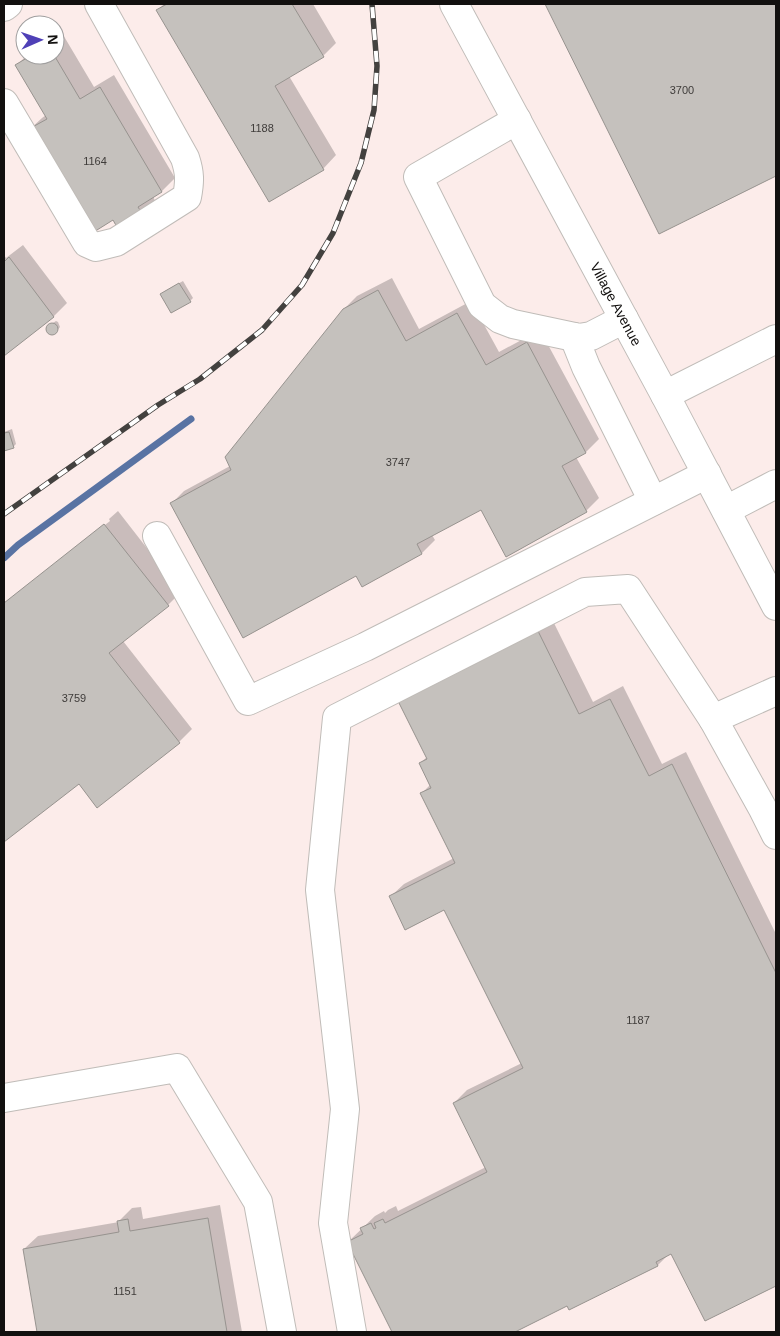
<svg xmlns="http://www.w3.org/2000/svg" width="780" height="1336" viewBox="0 0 780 1336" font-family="Helvetica,sans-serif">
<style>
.industrial{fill:#fcecea;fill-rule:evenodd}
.shadow{fill:#0003}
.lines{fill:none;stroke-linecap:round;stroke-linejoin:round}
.stream{stroke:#5973a3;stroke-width:7}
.building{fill:#c5c1bd;stroke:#97938f}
.minor-casing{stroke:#c0bcb8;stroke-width:30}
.minor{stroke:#fff;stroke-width:28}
.rail-casing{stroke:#43413f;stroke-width:5.5}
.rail{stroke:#fff;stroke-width:4;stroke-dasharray:11;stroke-linecap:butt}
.labels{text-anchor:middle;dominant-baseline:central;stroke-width:5;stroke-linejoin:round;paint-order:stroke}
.number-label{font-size:11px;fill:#3f3c3a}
.street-label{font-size:14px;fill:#12100f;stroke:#fff}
</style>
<rect width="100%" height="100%" fill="#fdf9f5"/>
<path class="industrial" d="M4,4H776V1332H4ZM25,25H55V55H25Z"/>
<path class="shadow" d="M164,4H313L336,43L323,56L289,76L336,155L323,169L269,200L158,10Z
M546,4H776V175L660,233Z
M62,33L94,87L114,75L175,178L162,191L153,196L155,201L142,214L113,219L28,131L42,118L46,115L17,65L27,55H55V37Z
M23,245L67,303L54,316L4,354V255L6,258Z
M392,278L419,329L471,301L499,352L540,330L599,439L586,452L576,457L599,498L586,511L481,508L432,535L435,540L422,553L171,504L184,491L230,466L343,310L357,296Z
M183,281L193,298L190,301L165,291Z
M56,321L58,322L60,327L54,334L49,333L47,330L48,326Z
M12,429L16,444L13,447L4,450V432Z
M118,511L181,592L168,605L123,641L192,729L179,742L79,782L4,841V604L110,521L109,519Z
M551,617L593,702L623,686L662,764L686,752L776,934V1284L705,1320L672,1253L668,1255L658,1265L570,1309L568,1304L512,1332H393L348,1242L375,1216L384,1211L385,1213L388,1210L396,1206L398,1211L486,1167L454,1103L467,1090L522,1063L445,909L390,897L404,884L454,858L422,793L431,784L420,763L427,757L398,700Z
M220,1205L242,1332H39L24,1249L38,1236L119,1222V1221L132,1208L141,1207L143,1219Z"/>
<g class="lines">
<path class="stream" d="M4,558L18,545L191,419"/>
</g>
<path class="building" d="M167,4H292L324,57L275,86L324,170L269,202L156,10Z
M545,4H776V176L659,234Z
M32,55H54L80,99L100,87L162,192L138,207L143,215L118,229L113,220L89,235L27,130L47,119L15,65Z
M9,257L54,317L4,356V262Z
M179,283L191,302L171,313L160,294Z
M378,290L406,341L457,313L486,365L527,342L586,453L562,466L587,512L506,557L481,510L417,544L422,554L362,587L356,576L243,638L170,503L231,470L225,457L343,309Z
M46 329a6 6 0 1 1 12 0a6 6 0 1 1-12 0Z
M9,432L14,448L4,451V433Z
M104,524L169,606L109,653L180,743L97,808L79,784L4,842V603Z
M537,629L579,714L610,699L649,776L672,764L776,973V1286L705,1321L671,1254L656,1262L658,1266L569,1310L567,1306L515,1332H392L347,1242L363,1234L360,1228L371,1223L374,1229L376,1228L374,1223L383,1219L385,1223L487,1172L453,1103L523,1068L444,910L405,930L389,896L455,863L420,793L431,788L419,763L427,759L397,699Z
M208,1218L227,1332H37L23,1249L119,1232L117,1221L128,1219L130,1231Z"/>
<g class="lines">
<g class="minor-casing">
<g id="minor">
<path id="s1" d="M454,4L665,395L776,606"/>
<path d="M4,7L8,4"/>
<path d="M4,103L87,243L96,247L116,242L187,197C190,181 190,173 185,158L99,4"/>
<path d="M517,120L418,177L482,305L500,319L513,324L579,338L591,336L624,319"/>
<path d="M574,337L586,367L653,501"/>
<path d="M665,395L776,339"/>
<path d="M726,510L776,484"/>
<path d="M157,536L248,701L365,647L707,474"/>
<path d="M713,719L763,809L776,835"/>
<path d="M4,1098L177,1068L258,1202L282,1332"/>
<path d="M352,1332L333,1223L345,1109L320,890L337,718L585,592L628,589L713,719L776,691"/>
</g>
</g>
<use href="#minor" class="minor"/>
<g class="rail-casing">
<path id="rail" d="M4,514L158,405L200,379L262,330L302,285L333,233L361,163L374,110L377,66L372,4"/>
</g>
<use href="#rail" class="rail"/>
</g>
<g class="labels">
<g class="number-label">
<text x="682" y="90">3700</text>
<text x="262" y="128">1188</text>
<text x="95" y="161">1164</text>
<text x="398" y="462">3747</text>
<text x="74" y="698">3759</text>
<text x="638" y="1020">1187</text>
<text x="125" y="1291">1151</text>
</g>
<g class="street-label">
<text stroke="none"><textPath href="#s1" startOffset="341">Village Avenue</textPath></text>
</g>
</g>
<rect width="780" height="1336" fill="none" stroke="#12100f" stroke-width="10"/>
<g transform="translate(40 40) rotate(88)"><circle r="24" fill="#ffffff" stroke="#a09f9f"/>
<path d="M0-4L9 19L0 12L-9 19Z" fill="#4f40b7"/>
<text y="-8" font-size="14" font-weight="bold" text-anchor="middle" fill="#12100f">N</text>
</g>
</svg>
